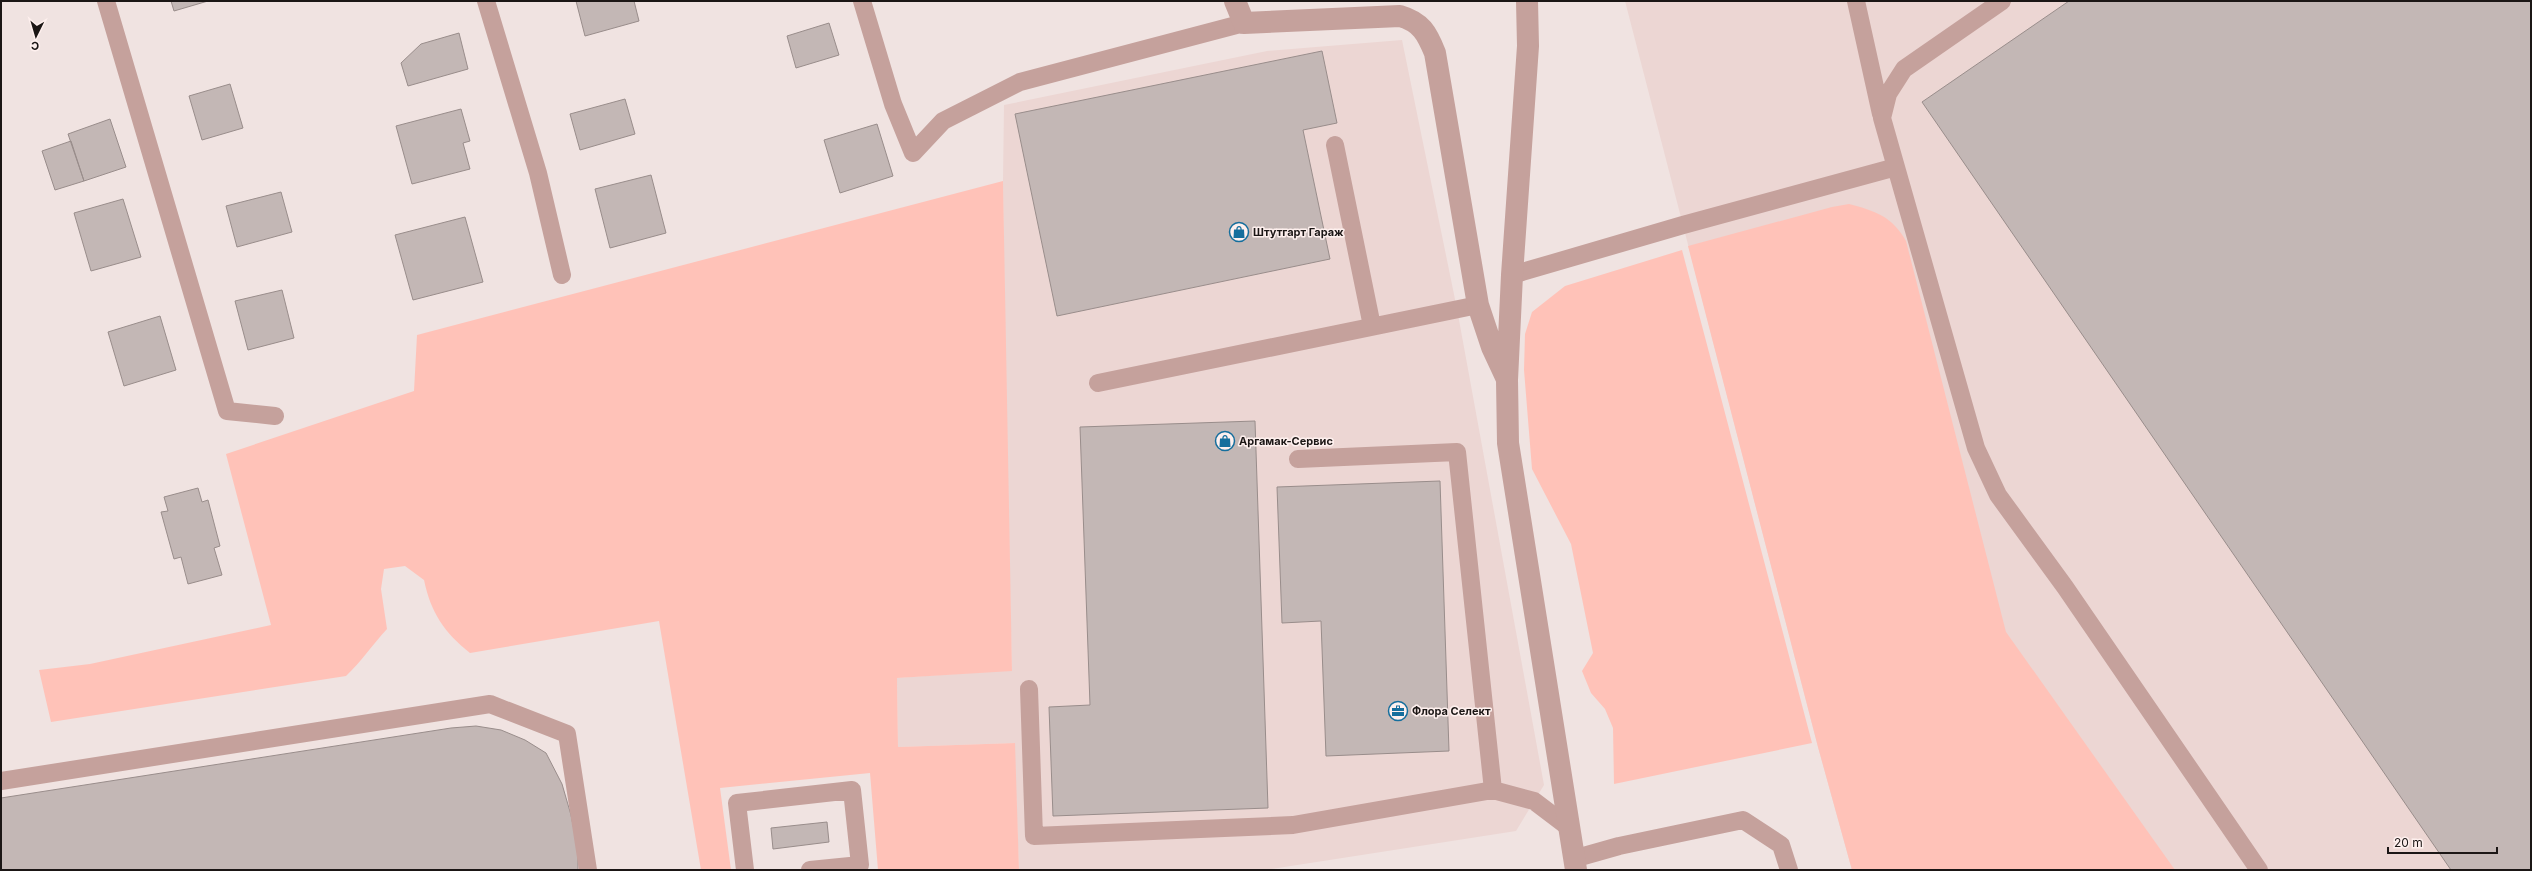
<svg xmlns="http://www.w3.org/2000/svg" width="2532" height="871" viewBox="0 0 2532 871" font-family="Inter,sans-serif">
<style>
.built{fill:#ecd6d3}
.green{fill:#ffc2b8}
.building{fill:#c3b7b5;stroke:#998d8b}
.lines{fill:none;stroke-linecap:round;stroke-linejoin:round}
.lane{stroke:#c5a19c;stroke-width:18}
.street{stroke:#c5a19c;stroke-width:22}
.labels{text-anchor:middle;dominant-baseline:central;stroke-width:3;stroke-linejoin:round;paint-order:stroke}
.poi-label{font-size:11px;font-weight:bold;fill:#1b1615;stroke:#fef0ee;text-anchor:start}
</style>
<rect width="100%" height="100%" fill="#f0e3e1"/>
<path class="built" d="M1625,1H2531V870H1852L1818,747Z
M1402,40L1457,309L1544,785L1516,831L1265,870H1019L1014,743L898,747L897,678L1012,670L1006,430L1003,181L1004,105L1267,51Z"/>
<path class="green" d="M1003,181L1012,671L897,678L898,747L1015,743L1019,870H878L870,773L720,788L731,870H701L659,621L470,653C444,632 431,613 424,580L405,566L384,569L381,589L387,629C372,645 361,662 346,676L51,722L39,670L90,664L271,625L226,454L414,391L417,335Z
M1849,204C1875,211 1892,216 1906,241L2006,632L2175,870H1852L1818,747L1688,246L1832,207Z
M1682,250L1812,743L1614,784L1613,728L1605,709L1591,693L1582,671L1593,653L1571,544L1532,469L1524,370L1525,334L1532,312L1565,286Z"/>
<path class="building" d="M171,1H208L174,11Z
M576,1H634L639,21L585,36Z
M2069,1H2531V870H2451L1922,102Z
M829,23L839,55L796,68L787,36Z
M459,33L468,69L408,86L401,63L421,44Z
M1322,51L1337,123L1303,130L1330,259L1057,316L1015,114Z
M230,84L243,128L202,140L189,96Z
M625,99L635,134L580,150L570,114Z
M461,109L470,141L463,143L470,169L412,184L396,126Z
M110,119L126,167L84,181L68,134Z
M877,124L893,176L840,193L824,140Z
M71,141L84,181L55,190L42,151Z
M651,175L666,233L610,248L595,189Z
M281,192L292,232L237,247L226,206Z
M123,199L141,257L91,271L74,213Z
M465,217L483,282L413,300L395,235Z
M282,290L294,338L248,350L235,301Z
M160,316L176,370L124,386L108,332Z
M1255,421L1268,808L1053,816L1049,707L1090,705L1080,427Z
M1440,481L1449,751L1326,756L1321,621L1282,623L1277,487Z
M198,488L202,502L208,500L220,546L214,548L222,575L188,584L181,557L174,559L161,512L168,511L164,497Z
M476,726L501,730L525,740L546,753L562,784L571,815L578,850V870H1V798L451,728Z
M827,822L829,842L773,849L771,828Z"/>
<g class="lines">
<path class="lane" d="M106,1L227,411L275,416
M486,1L538,173L562,275
M862,1L893,104L913,153L943,121L1020,82L1244,23
M1856,1L1881,114
M2002,1L1904,69L1888,94L1882,118L1976,448L1998,495L2065,587L2259,870
M1335,145L1372,326
M1512,275L1683,225L1896,167
M1098,383L1478,305
M1298,459L1457,452L1493,790L1534,801L1567,826
M1029,689L1034,836L1293,825L1493,790
M1,781L490,704L567,734L588,870
M1573,859L1619,846L1743,820L1781,845L1789,870
M745,870L737,803L852,790L860,865L810,870"/>
<path class="street" d="M1235,1L1244,23L1400,16C1421,22 1427,33 1435,53L1478,305L1492,347L1506,377
M1527,1L1528,46L1512,275L1507,380L1508,443L1576,870"/>
</g>
<defs>
<g id="shop-ring" transform="scale(1)"><circle r="9.5" fill="#fef0ee" stroke="#156e9d" stroke-width="1.5"/><path d="M-5-2.5h2.3a2.7 3.5 0 0 1 5.4 0H5L5.5 6h-11ZM-1.5-2.5h3a1.5 2.3 0 0 0-3 0Z" fill="#156e9d"/></g>
<g id="office-ring" transform="scale(1)"><circle r="9.5" fill="#fef0ee" stroke="#156e9d" stroke-width="1.5"/><path d="M-6-3h4V-5.5h4V-3h4V5H-6ZM-1-4.5V-3h2v-1.5ZM-6 0V1H6V0Z" fill="#156e9d"/></g>
</defs>
<g fill-rule="evenodd">
<use href="#shop-ring" x="1239" y="232"/>
<use href="#shop-ring" x="1225" y="441"/>
<use href="#office-ring" x="1398" y="711"/>
</g>
<g class="labels">
<g class="poi-label">
<text x="1253" y="232">Штутгарт Гараж</text>
<text x="1239" y="441">Аргамак-Сервис</text>
<text x="1412" y="711">Флора Селект</text>
</g>
</g>
<rect width="2532" height="871" fill="none" stroke="#1b1615" stroke-width="4"/>
<g transform="translate(36 36) rotate(185)" stroke="#fef0ee" stroke-width="3" paint-order="stroke">
<path d="M0-3L7 15L0 10L-7 15Z" fill="#1b1615"/>
<text y="-6" font-size="11" font-weight="bold" text-anchor="middle" fill="#1b1615">С</text>
</g>
<path d="M2388 847v6h109v-6" fill="none" stroke="#1b1615" stroke-width="2"/>
<text x="2394" y="847" font-size="12" fill="#1b1615" stroke="#fef0ee" stroke-width="3" paint-order="stroke">20 m</text>
</svg>
